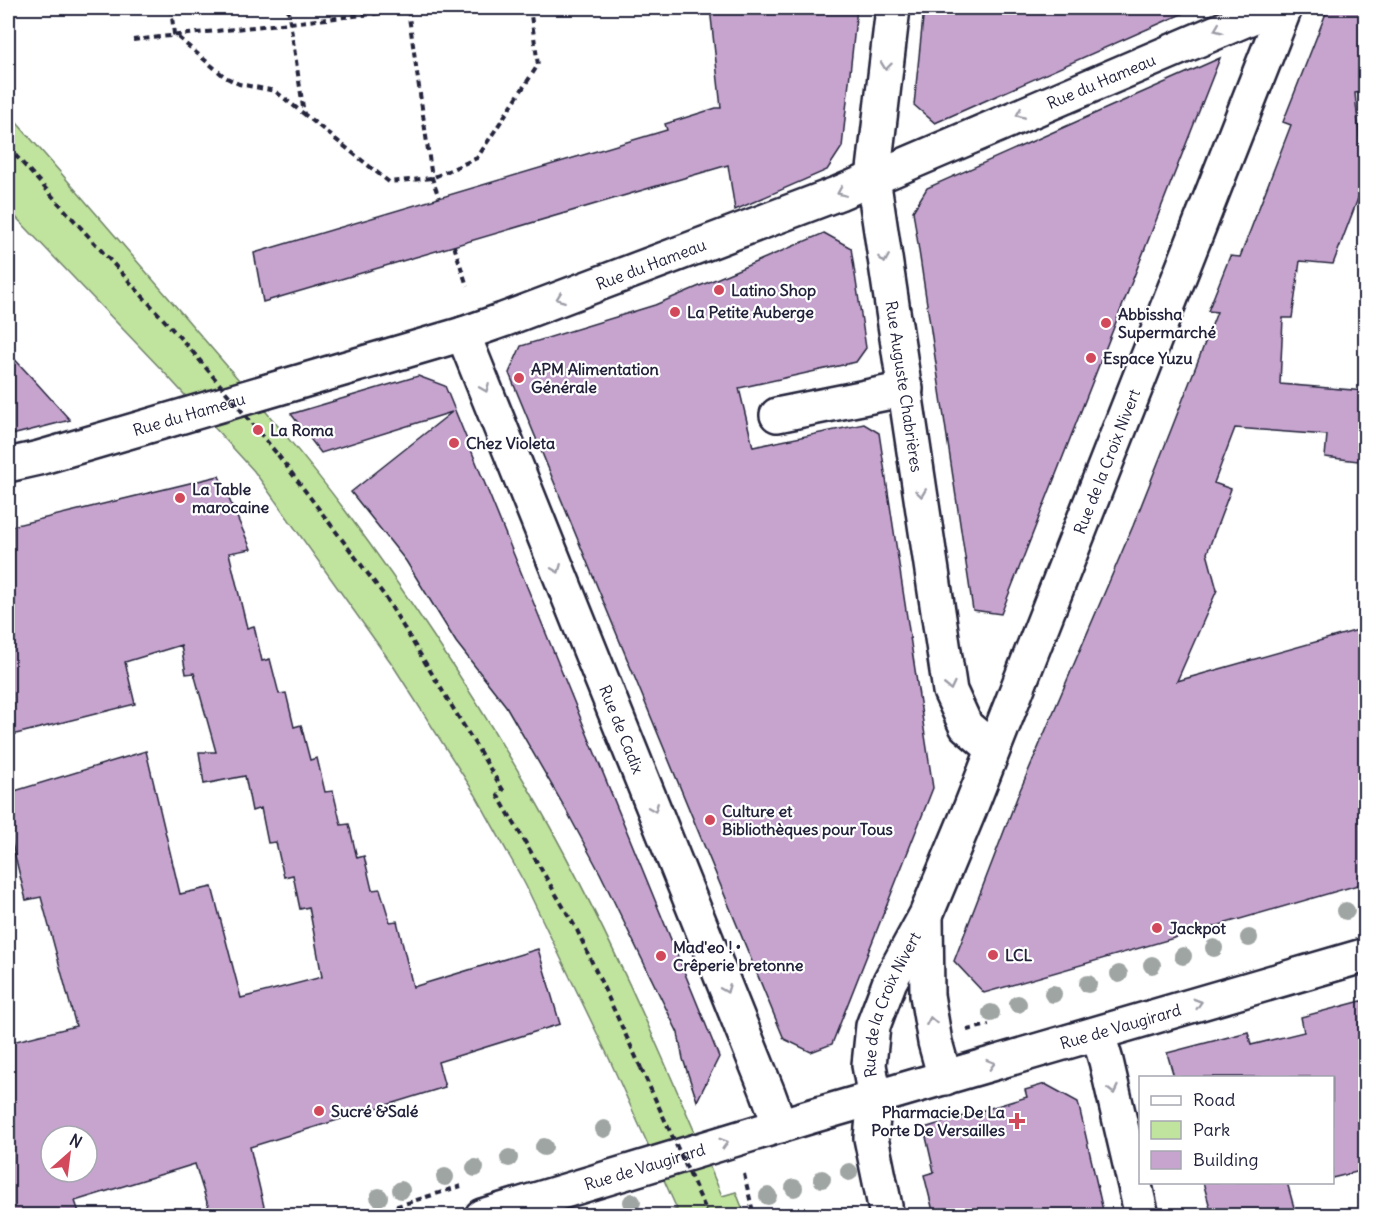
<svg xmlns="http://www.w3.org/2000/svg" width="1373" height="1223" viewBox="0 0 1373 1223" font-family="Delius,sans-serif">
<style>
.green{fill:#c0e39d;stroke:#71826c;stroke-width:1.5}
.building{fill:#c6a4ce;stroke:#22223b;stroke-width:1.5;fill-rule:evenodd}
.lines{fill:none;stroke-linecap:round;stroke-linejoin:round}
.minor-casing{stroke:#22223b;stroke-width:38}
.major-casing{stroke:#22223b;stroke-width:38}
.path{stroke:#22223b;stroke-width:4;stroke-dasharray:6 4.5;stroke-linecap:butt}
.minor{stroke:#fff;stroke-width:33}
.major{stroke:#fff;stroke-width:33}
.path-bridge{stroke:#22223b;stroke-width:4;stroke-dasharray:6 4.5;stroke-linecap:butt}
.tree{fill:#9fa5a3}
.oneway{stroke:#9c9ca7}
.poi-dot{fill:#d1495b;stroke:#fff;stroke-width:2}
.labels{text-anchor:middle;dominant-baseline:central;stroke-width:4.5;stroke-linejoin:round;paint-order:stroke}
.street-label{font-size:16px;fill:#22223b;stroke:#fff}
.poi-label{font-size:16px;font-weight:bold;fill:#22223b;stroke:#fff;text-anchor:start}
</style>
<rect width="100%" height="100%" fill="#fff"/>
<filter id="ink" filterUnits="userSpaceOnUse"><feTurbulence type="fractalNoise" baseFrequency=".0167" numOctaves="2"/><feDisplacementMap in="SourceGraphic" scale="12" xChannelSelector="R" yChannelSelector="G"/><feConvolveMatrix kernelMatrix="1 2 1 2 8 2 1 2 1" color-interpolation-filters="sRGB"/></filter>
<g filter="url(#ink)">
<path class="green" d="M8,113C62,173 114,235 167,296C228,368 291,438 347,513C411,599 470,689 524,781C602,914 662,1054 722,1196L736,1192L745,1215H661L677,1209L608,1056L525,884L475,794L392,664L254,471L162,370L8,209Z"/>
<path class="building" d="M710,8H857L842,147L827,170L735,210L728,165L263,302L254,253L667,130L665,124L716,108H721Z
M924,8H1195L935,123L914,105Z
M1328,8H1365V92L1355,93L1361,155L1365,157V180L1333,264L1300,261L1292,318H1283L1280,384L1365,391V446L1358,461L1325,457L1327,435L1235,428L1214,483L1231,489L1207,553L1217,590L1177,681L1365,628V883L984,993L954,961L1018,795L1133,526L1171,430L1217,312L1208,311L1230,256L1240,257L1291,125L1283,122Z
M1220,58L1001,614L973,610L913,211L927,188Z
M824,233L851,248L866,348L856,362L739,388L753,447L864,424L879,433L933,788L832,1044L811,1052L784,1039L509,373L521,346L655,305Z
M8,352L33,379L70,420L8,436Z
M418,376L445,386L719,1057L697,1101L683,1059L678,1033L600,873L565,808L506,706L456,642L406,561L351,492L452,412L321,453L291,414Z
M219,476L251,549L229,553L247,628L254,626L262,661L270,659L279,694L286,693L294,727L301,725L310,760L317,758L325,792L333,791L341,825L349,824L357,858L364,856L372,890L380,889L390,922L397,921L413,987L538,949L560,1024L438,1062L445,1087L250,1147L266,1215H211L195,1164L75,1201L80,1215H8V1043L76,1026L41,897L26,900L8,828V793L146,751L180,894L212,887L241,998L322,977L309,907L300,909L293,875L284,877L276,842L268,843L261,808L252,811L245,776L204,784L199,752H216L194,673L186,674L181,645L125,662L135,704L8,736V527ZM51,1136H87V1172H51Z
M1365,1000V1170L1332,1178V1077H1174L1167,1053L1248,1032L1251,1045L1304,1032L1301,1017Z
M1045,1084L1078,1102L1104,1215H934L924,1175L934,1172L924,1128L1027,1097L1025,1090Z
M1203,1182H1287L1296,1215H1212Z"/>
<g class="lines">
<g class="minor-casing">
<g id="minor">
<path id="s1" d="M893,8L873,178L950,691L966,726L993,749"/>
<path id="s2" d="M463,334L768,1093L780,1126"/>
<path d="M777,415L906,389"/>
<path id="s3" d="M8,465L39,458L463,334L503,320L839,193L1273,8"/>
<path d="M926,917L927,995L935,1042L945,1078"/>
<path d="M1098,1034L1106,1061L1142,1216"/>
<path id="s4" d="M887,1216L871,1138L875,1098L869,1065L873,1026L890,981L926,915L970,809L1285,8"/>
</g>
</g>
<g class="major-casing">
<g id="major">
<path id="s5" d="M482,1216L812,1116L1366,955"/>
</g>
</g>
<path class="path" d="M171,8L174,34L225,77L239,84L275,91L304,114
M288,8L304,114L389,182L432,178L477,158L538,65L530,8
M408,10L432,178L439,198
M133,40L428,8
M8,147L192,351
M454,246L467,286
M278,455L384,595L503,790L498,796L577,930L641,1068
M967,1030L989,1025
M744,1174L754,1216
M706,1210L708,1216
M752,1210L759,1216
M366,1216L461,1186"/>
<use href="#minor" class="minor"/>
<use href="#major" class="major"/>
<path class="path-bridge" d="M192,351L278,455
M641,1068L706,1210"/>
</g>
<g class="tree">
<circle cx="1346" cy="911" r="9"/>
<circle cx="1249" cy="938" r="9"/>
<circle cx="1214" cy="948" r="9"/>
<circle cx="1183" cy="956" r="9"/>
<circle cx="1152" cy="965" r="9"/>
<circle cx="1119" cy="974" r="9"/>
<circle cx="1088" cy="984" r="9"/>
<circle cx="1053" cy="994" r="9"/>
<circle cx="1018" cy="1004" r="9"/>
<circle cx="991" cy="1013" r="9"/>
<circle cx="604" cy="1129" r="9"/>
<circle cx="544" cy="1147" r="9"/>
<circle cx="509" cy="1158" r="9"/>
<circle cx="475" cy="1168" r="9"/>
<circle cx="849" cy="1172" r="9"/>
<circle cx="445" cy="1177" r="9"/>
<circle cx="822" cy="1179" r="9"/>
<circle cx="794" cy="1188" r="9"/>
<circle cx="401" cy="1190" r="9"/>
<circle cx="768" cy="1196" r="9"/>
<circle cx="379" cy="1197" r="9"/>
<circle cx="632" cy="1202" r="9"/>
</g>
<defs><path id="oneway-chevron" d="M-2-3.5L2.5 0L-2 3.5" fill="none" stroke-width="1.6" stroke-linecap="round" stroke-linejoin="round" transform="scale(1.5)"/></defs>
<g class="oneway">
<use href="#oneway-chevron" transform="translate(1218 29) rotate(158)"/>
<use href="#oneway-chevron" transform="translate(886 66) rotate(97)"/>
<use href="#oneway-chevron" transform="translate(1020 114) rotate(157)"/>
<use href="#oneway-chevron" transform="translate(841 192) rotate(157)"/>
<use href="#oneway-chevron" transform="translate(884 259) rotate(81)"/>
<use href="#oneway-chevron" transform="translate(560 298) rotate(159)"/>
<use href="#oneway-chevron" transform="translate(485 388) rotate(68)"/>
<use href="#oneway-chevron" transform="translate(921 493) rotate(82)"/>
<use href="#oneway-chevron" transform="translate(557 569) rotate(68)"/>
<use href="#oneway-chevron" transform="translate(950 686) rotate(77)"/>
<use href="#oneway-chevron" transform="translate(654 808) rotate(68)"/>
<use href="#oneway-chevron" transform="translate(726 989) rotate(68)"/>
<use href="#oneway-chevron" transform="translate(1198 1003) rotate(-17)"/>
<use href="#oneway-chevron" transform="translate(931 1021) rotate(-100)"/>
<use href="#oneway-chevron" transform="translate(991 1064) rotate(-16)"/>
<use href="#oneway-chevron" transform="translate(1113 1090) rotate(77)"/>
<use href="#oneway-chevron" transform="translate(724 1143) rotate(-16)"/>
</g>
</g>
<g class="poi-dot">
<circle cx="719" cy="290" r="6"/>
<circle cx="675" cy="312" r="6"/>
<circle cx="1106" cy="323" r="6"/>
<circle cx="1091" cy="358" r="6"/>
<circle cx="519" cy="378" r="6"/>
<circle cx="258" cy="430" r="6"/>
<circle cx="454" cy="443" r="6"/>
<circle cx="180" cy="498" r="6"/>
<circle cx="710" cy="820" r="6"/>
<circle cx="1157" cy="928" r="6"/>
<circle cx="993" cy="955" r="6"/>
<circle cx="661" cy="956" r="6"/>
<circle cx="319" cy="1111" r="6"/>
<path d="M1014 1112h6v6h6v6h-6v6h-6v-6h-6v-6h6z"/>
</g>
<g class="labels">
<g class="street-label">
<text stroke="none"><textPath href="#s3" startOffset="1160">Rue du Hameau</textPath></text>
<text stroke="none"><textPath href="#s3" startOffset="674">Rue du Hameau</textPath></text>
<text stroke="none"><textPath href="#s1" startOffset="382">Rue Auguste Chabrières</textPath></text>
<text stroke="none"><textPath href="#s3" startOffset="188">Rue du Hameau</textPath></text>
<text stroke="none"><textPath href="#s4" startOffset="804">Rue de la Croix Nivert</textPath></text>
<text stroke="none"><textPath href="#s2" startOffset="426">Rue de Cadix</textPath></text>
<text stroke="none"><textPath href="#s4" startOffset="218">Rue de la Croix Nivert</textPath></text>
<text stroke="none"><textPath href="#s5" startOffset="666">Rue de Vaugirard</textPath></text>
<text stroke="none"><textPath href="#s5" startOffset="170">Rue de Vaugirard</textPath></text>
</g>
<g class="poi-label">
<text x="731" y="290">Latino Shop</text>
<text x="687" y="312">La Petite Auberge</text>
<text x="1118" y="314">Abbissha<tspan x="1118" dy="18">Supermarché</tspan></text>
<text x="1103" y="358">Espace Yuzu</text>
<text x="531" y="369">APM Alimentation<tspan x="531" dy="18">Générale</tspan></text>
<text x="270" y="430">La Roma</text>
<text x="466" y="443">Chez Violeta</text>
<text x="192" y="489">La Table<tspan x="192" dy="18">marocaine</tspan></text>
<text x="722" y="811">Culture et<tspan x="722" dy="18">Bibliothèques pour Tous</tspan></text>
<text x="1169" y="928">Jackpot</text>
<text x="673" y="947">Mad'eo ! •<tspan x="673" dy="18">Crêperie bretonne</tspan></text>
<text x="1005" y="955">LCL</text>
<text x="331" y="1111">Sucré &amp;Salé</text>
<text x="1005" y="1112" text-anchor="end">Pharmacie De La<tspan x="1005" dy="18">Porte De Versailles</tspan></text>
</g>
</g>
<rect width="1373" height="1223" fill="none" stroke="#fff" stroke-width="30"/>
<rect x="15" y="15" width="1343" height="1193" fill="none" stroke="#22223b" stroke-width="2" filter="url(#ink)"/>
<rect x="1139" y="1076" width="195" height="108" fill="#ffffff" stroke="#a7a7b1" stroke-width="1.5"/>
<rect x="1151" y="1096" width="30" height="9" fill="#ffffff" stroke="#a7a7b1" stroke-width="1.5"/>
<text x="1193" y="1106" font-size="18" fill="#22223b">Road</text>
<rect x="1151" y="1121" width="30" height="18" fill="#c0e39d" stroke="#a7a7b1" stroke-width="1.5"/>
<text x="1193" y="1136" font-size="18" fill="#22223b">Park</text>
<rect x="1151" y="1151" width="30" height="18" fill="#c6a4ce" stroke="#a7a7b1" stroke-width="1.5"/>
<text x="1193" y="1166" font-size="18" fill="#22223b">Building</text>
<g transform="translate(69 1154) rotate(28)"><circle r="28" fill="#ffffff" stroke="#a7a7b1" stroke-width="1.5"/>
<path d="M0-4.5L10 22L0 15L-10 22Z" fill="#d1495b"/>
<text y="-9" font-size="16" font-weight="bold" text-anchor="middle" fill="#22223b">N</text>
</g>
</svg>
